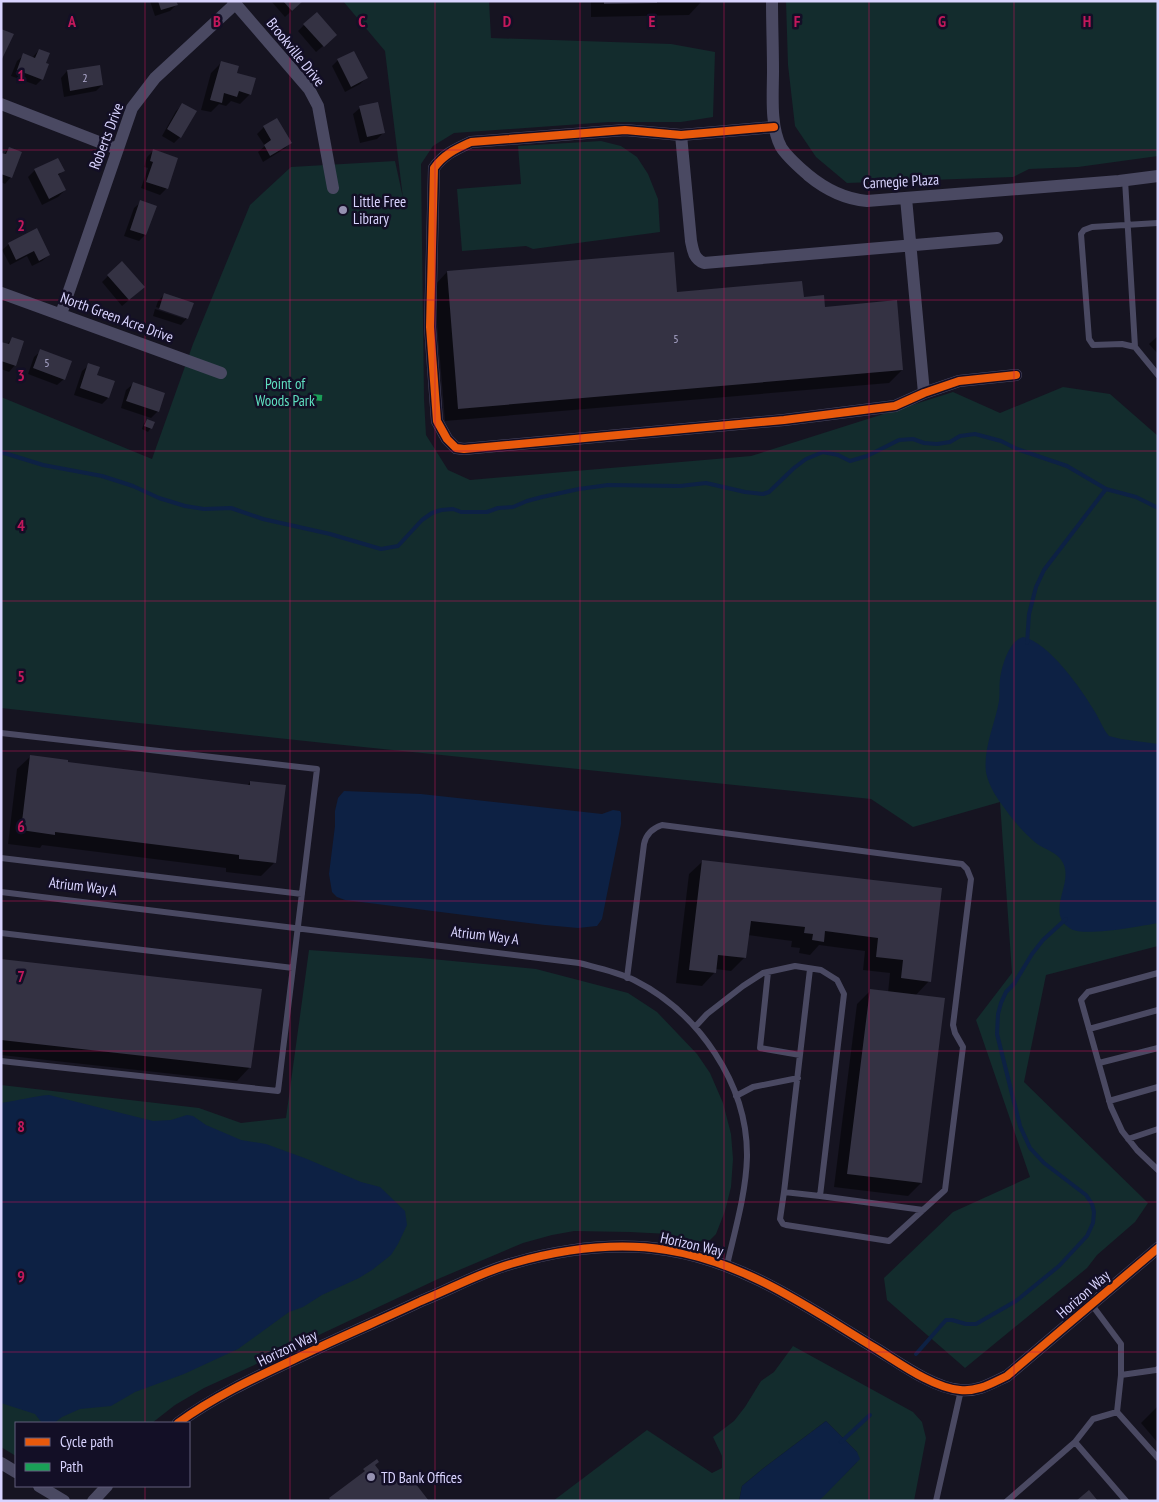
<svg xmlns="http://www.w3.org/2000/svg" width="1159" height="1502" viewBox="0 0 1159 1502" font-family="'PT Sans Narrow',sans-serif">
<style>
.green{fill:#132c2d}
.water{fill:#0d2144}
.shadow{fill:#0007}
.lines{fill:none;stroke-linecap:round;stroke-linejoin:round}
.stream{stroke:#0d2144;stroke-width:4}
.building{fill:#343243}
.lane{stroke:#4a4962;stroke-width:6}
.street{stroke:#4a4962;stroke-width:12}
.quiet{stroke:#1a9f57;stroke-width:6;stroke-dasharray:12 6;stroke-linecap:butt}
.cycleway-casing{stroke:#130f26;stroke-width:11}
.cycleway{stroke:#e8590c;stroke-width:8}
.grid{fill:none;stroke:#c2185b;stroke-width:1;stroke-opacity:0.55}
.poi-dot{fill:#9591b1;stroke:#130f26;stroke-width:2}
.labels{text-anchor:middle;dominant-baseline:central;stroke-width:5;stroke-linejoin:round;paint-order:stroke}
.number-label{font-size:12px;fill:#b0acd0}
.street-label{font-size:15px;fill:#d9d4ff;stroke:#130f26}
.poi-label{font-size:15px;fill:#d9d4ff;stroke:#130f26;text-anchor:start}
.park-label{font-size:15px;fill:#5fe0c0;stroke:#130f26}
.grid-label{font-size:16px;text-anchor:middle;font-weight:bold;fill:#c2185b;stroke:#130f26;stroke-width:5;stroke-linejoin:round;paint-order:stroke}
</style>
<rect width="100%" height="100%" fill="#161421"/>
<path class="green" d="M343,1H489L491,38L671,44L715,52L713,117L681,122H609L454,133L433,146L421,164L424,399L426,435L448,470L470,480L751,456L953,392L1000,413L1063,387L1110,394L1158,436V946L1046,975L1024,1082L1148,1203L1135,1222L1097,1255L1087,1268L965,1368L887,1300L884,1278L953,1212L1030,1177L976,1020L1012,973L1000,802L913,827L871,799L324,743L1,708V397L152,459L193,344L250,205L291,167L395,161L403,198L385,51Z
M786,1H1158V156L1078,167L1029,169L1013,177L847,183L816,157L795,126L788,65Z
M601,141L621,146L637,157L648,174L658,199L660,232L533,249L526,246L462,251L457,189L521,184L518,146Z
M309,950L421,958L536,969L628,993L657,1012L697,1054L710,1073L723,1103L731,1134L733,1159L731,1187L725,1211L716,1234L708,1242L694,1241L669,1234L630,1232L574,1231L552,1235L523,1243L438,1279L287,1350L204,1388L175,1405L152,1423H16V1456L1,1447V1085L199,1108L241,1123L286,1118Z
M793,1346L913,1412L922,1422L926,1438L914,1501H818L857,1462V1452L826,1421L765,1467L742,1486L739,1501H553L647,1430L712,1473L722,1468V1456L713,1437L734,1421L745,1407L761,1381L774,1372Z"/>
<path class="water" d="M1023,637C1049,642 1082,690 1095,712C1100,720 1103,729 1109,736L1121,739L1158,744V923C1141,926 1085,937 1071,929C1044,913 1074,884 1063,863C1058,852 1045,850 1036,843C1024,833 1012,819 1003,806C996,797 988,784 986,772C983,749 995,724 999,701C1000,694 999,686 1000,679C1002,665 1009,641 1023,637Z
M344,791L421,794L602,814L613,810L620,811L621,813V824L602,919L597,926L578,928L545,925L345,900L337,897L332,892L329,874L335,826V811L338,798Z
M49,1095L153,1121L171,1120L187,1115L193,1116L206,1125L241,1140L266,1144L307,1159L361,1182L380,1187L405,1211L407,1225L398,1244L391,1255L372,1270L359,1278L322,1295L303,1307L289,1312L238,1349L184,1374L135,1392L111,1406L80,1409L62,1417L54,1423H42L35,1414L1,1403V1103C17,1101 33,1096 49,1095Z
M826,1421L857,1452L860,1459L823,1497L818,1501H739L742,1486L765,1467Z"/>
<path class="shadow" d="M150,1H175L176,5L170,11L155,16Z
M271,1H302L285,17Z
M591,1H702L689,15L591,17Z
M304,25L329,41L316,52L298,31Z
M39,50L42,79L36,85L11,76L17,61L24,55L32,58Z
M338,60L366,78L360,84L345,92L332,66Z
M221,63L235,74L250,94L240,104L231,101L226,106L219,104L211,112L201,110L211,73Z
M99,66L102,85L96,91L64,97L61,78L67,71Z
M183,104L180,137L174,143L162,136L176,111Z
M360,108L384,132L377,139L360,143L353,114Z
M264,127L290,143L284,149L263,162L258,152L265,146L257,134Z
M9,148L11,177L5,184L1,182V154L3,155Z
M154,150L177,158L166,189L160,195L141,188L148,168L144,167L147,157Z
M35,170H63L58,176L65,190L58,197L42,205L28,177Z
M141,202L155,207L145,235L139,241L124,236L134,208Z
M9,244L49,255L42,261L32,266L27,256L10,265L2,250Z
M673,253L676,293L803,298L902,370L889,383L445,421L434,286L447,272Z
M108,276L137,293L122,306L102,282Z
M165,294L187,318L181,325L153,316L155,309L185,319V317L156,307L158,301Z
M1158,336V354L1149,344Z
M12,339L15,365L9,372L1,369V343L6,345Z
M41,351L64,379L57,385L28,374L34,357Z
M89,365L108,398L102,404L74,395L82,371Z
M133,384L158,411L151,418L121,408L126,390Z
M147,420L154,423L148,432L142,429L144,423Z
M31,756L67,763L247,786L250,782L274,863L261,876L226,872V868L42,845L40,848L8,844L17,769Z
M703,861L940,889L929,981L915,996L921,1183L908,1196L834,1187L857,1004L870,991L888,993L890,973L863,970L865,951L819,945L810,955L799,953L800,948L791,947L792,941L748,935L745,957L731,971L716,969L715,972L702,986L676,983L689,874Z
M1,960L250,1067L237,1081L1,1055Z
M1158,1406V1443L1141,1423Z"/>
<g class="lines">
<path class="stream" d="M1,452L43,465L102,476L133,486L159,498L185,506L204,509L231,508L263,519L330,534L381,549L398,546L422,520L432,513L441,510L453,509L461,512H487L498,508L513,507L527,501L542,497L579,489L608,485L680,486L706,483L745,492L763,494L769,492L794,468L806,459L823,452L838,455L850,461L867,456L899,440L913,439L924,443L937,444L950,442L960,436L975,434L1001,441L1017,449L1067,466L1106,489L1136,497L1158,508
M1027,643L1029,614L1036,587L1044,570L1106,489
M916,1354L946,1320H952L966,1324H976L1016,1301L1059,1266L1087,1236L1093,1223L1094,1212L1092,1204L1086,1195L1044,1163L1030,1148L1020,1126L997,1034L998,1014L1001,1003L1006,992L1014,984L1032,954L1043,940L1066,919
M841,1442L870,1415"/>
</g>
<path class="building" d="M158,1H176L178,5L161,10Z
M283,1H303L292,11Z
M604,1H657V3L604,4Z
M317,12L337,35L324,47L303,24Z
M1,29L14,34L1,61Z
M39,49L50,53L46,63L49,64L43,80L17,70L23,53L35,58Z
M354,51L368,78L351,87L337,59Z
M221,61L239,66L237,73L256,78L251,95L239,91L237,97L224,93L222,103L210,100Z
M100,65L103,85L70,91L67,70Z
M378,102L385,133L367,137L359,106Z
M182,103L197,111L181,138L167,129Z
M277,118L292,143L270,156L264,145L271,140L263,126Z
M9,147L22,152L12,178L1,174V153L6,154Z
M153,149L178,158L168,189L146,182L153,162L150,161Z
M58,158L65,171L58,174L66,190L49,199L34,169Z
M140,200L157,206L146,235L130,230Z
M37,228L50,255L39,261L34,251L16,260L8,243Z
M674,252L677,292L802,281L804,297L824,295L825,307L897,300L903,370L458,409L447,271Z
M122,261L145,287L129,300L107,275Z
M164,293L194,303L188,319L159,309Z
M12,337L24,341L16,366L1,361V342L9,344Z
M40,349L72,361L65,380L33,368Z
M88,363L100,367L97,375L115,381L109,398L80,388Z
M133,382L165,393L159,412L126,401Z
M147,419L155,422L152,429L144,426Z
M30,755L68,760V762L250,785V781L286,785L276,863L239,859V855L55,832V835L21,830Z
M702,860L942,888L931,982L901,978L903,960L876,957L878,938L825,931L824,942L812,940L813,934L804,933L805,927L751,921L746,958L718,955L716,973L689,970Z
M1,959L262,989L251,1068L1,1040Z
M870,989L945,998L922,1183L847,1174Z
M377,1459L379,1462L375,1465L388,1482L405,1470L429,1501H331L329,1498L365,1471L363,1469Z
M1089,1490L1098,1501H1076Z"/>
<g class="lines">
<path class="lane" d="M1125,180L1135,347
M1158,223L1092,227L1084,230L1081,234L1089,339L1093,345L1122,344L1135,347L1158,375
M1,733L317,769L278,1091L1,1061
M1,858L302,894
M1,892L579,963C598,968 617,972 634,980C698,1012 748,1084 747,1157C746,1193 735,1230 727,1265
M1,933L293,968
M768,972L760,1048L800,1055
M1158,973L1088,992L1081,1000L1111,1107L1122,1131L1137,1150L1158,1170
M627,978L644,844C646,834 653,828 662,825L962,864L967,869L971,879L953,1025L955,1033L963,1047L945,1190L889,1241L786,1225L783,1224L780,1219L784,1192
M695,1027L707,1014L743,986L763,973L795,966L821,970L837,980L844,994L820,1196L784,1192L810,969
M1089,1029L1158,1010
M1099,1063L1158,1048
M736,1096L753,1087L798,1078
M1109,1101L1158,1087
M1128,1139L1158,1129
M820,1196L923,1210
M1092,1305L1121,1344V1375L1156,1370L1158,1369
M1117,1412L1121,1375
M936,1501L961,1390
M1007,1501L1075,1442
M1126,1501L1075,1442L1093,1419L1117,1412L1158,1458"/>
<path class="street" d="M233,1L309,89L318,106L333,188
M772,1C772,24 773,48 773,71C773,93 770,127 781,147C787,157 799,167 808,175C825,189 844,199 867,201L1119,181L1158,176
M1,104L117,149
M774,127L681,135L625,130L471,142C456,149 444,154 434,168L430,327L437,421L447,439L456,448L464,449L784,420L895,406L924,393L959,381L1016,375
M681,135L691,241C693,251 694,259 704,263L997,238
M906,198L924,393
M1,293L221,373
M61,314L132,108L155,78L235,4
M178,1423C220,1392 270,1371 318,1348C352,1332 387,1317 421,1301C451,1289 483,1271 514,1263C563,1249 616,1242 667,1250C745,1262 809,1308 875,1348C898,1362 933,1388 960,1390C978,1392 992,1383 1007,1376L1158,1248
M1,1463L16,1472
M39,1486L64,1501
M93,1501L107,1486"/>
<path class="quiet" d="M312,397L322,398"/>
<g class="cycleway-casing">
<path id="cycleway" d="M774,127L681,135L625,130L471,142C456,149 444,154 434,168L430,327L437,421L447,439L456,448L464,449L784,420L895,406L924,393L959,381L1016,375
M178,1423C220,1392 270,1371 318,1348C352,1332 387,1317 421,1301C451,1289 483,1271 514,1263C563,1249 616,1242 667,1250C745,1262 809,1308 875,1348C898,1362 933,1388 960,1390C978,1392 992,1383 1007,1376L1158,1248"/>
</g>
<use href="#cycleway" class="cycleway"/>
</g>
<path class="grid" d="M145,1V1423M290,1V1501M435,1V1501M580,1V1501M724,1V1501M869,1V1501M1014,1V1501M1,150H1158M1,300H1158M1,451H1158M1,601H1158M1,751H1158M1,901H1158M1,1051H1158M1,1202H1158M1,1352H1158M145,1486V1501"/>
<g class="poi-dot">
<circle cx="343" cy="210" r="5"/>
<circle cx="371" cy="1477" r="5"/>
</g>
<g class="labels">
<g class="number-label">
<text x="85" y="77">2</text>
<text x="676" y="338">5</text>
<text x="47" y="362">5</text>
</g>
<g class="street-label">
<text transform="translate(296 52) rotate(51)">Brookville Drive</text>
<text transform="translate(106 136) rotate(-69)">Roberts Drive</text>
<text transform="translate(901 181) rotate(-3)">Carnegie Plaza</text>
<text transform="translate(117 317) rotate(20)">North Green Acre Drive</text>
<text transform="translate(83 886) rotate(7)">Atrium Way A</text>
<text transform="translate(485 935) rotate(7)">Atrium Way A</text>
<text transform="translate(692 1244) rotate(13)">Horizon Way</text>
<text transform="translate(1083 1294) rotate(-41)">Horizon Way</text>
<text transform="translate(287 1348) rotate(-26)">Horizon Way</text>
</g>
<g class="poi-label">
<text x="353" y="201">Little Free<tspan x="353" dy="17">Library</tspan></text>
<text x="381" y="1477">TD Bank Offices</text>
</g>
<g class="park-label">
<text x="285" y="383">Point of<tspan x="285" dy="17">Woods Park</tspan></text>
</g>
</g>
<g class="grid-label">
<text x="72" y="27">A</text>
<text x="217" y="27">B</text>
<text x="362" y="27">C</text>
<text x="507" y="27">D</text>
<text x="652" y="27">E</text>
<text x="797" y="27">F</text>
<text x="942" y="27">G</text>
<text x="1087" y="27">H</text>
<text x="21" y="81">1</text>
<text x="21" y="231">2</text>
<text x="21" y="381">3</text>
<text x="21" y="531">4</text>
<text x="21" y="682">5</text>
<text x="21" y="832">6</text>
<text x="21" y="982">7</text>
<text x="21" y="1132">8</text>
<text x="21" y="1282">9</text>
</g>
<rect width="1159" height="1502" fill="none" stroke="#d9d4ff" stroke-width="5"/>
<rect x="15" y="1422" width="175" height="65" fill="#130f26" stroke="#625e7d"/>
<rect x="25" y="1438" width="25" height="8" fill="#e8590c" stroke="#625e7d"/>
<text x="60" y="1447" font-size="15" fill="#d9d4ff">Cycle path</text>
<rect x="25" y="1463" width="25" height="8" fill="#1a9f57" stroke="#625e7d"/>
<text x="60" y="1472" font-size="15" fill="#d9d4ff">Path</text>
</svg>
